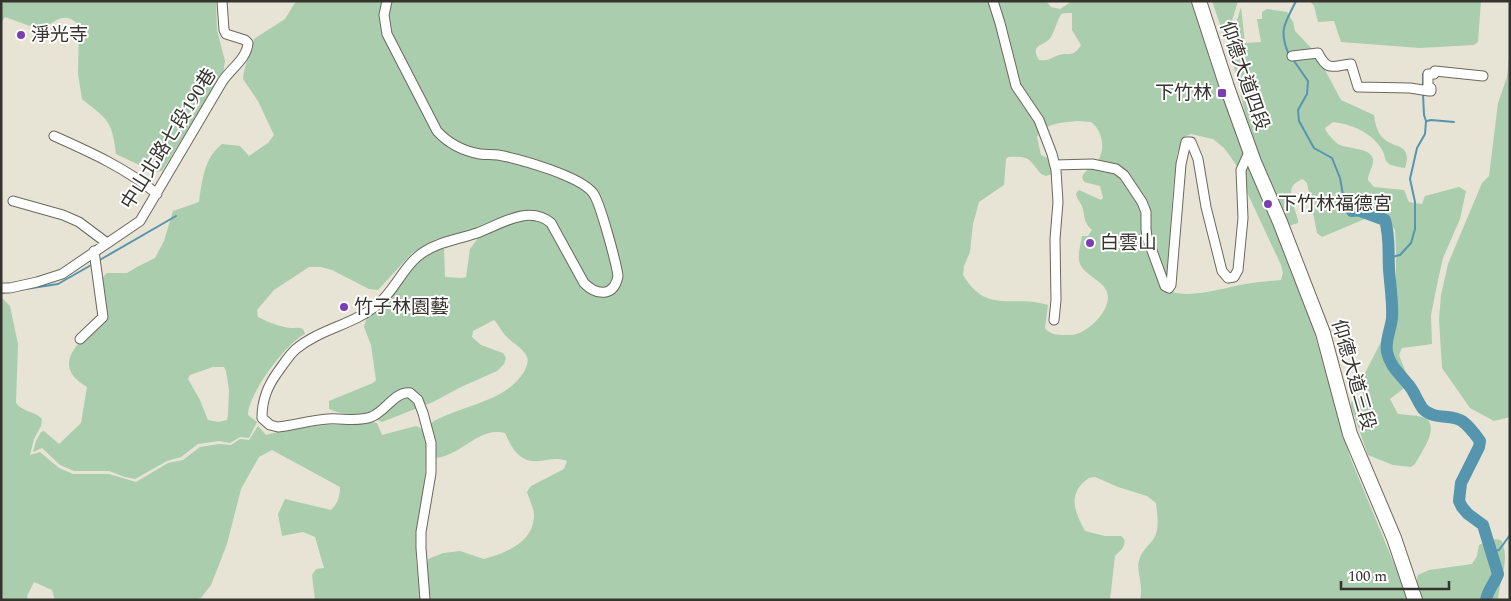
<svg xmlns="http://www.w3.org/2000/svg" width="1511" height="601" viewBox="0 0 1511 601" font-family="Spectral,'Noto Sans TC',serif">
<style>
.green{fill:#aacdad;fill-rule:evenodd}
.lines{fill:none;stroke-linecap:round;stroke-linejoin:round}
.stream{stroke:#5595ae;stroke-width:2}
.river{stroke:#5595ae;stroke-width:12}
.street-casing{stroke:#6b685c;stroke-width:11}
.primary-casing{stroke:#6b685c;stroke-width:16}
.street{stroke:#fff;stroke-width:9}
.primary{stroke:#fff;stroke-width:14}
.poi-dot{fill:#7e3eb3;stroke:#fff;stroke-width:2}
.labels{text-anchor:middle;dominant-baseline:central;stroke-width:4;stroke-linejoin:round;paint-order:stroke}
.poi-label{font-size:19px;fill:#34332d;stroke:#fff;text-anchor:start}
.street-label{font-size:19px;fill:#34332d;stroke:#fff}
</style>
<rect width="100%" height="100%" fill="#e7e4d6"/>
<path class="green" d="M1,1H216L217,30L225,61L223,74L162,171L154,172L116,154C112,120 108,120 82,99L78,74L79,26C65,10 56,21 41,30L5,17L1,23Z
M296,1H384L381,15L444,142L498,157L585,188L592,197L616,278L610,288L594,289L587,281L557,223L548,216L524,212L508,215L475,230L436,239L412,253L378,290L369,289L332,270L321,267H309L274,290L257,310L258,317C268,322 280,327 291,328C295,328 299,327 303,329L305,334C286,343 248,394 248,415L257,422L249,438L240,437L230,443L219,441L198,444L181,457L167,461L135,479L125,477L109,471H74L60,465L42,448L33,452L36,441L41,432L44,431L59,444L81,423L87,387C46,363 85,337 106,318L102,278L107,273H127L137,267L155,258L164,241L173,211L199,202C202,181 204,158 222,144L240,146L249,156L268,143L274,135L258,101L243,79C244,64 251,54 254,39L285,19ZM213,367H224L226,371L229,390L228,415L227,420L218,422L208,420L200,400L188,379L190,375Z
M391,1H1046L1051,7L1060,9L1072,1H1194L1304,297L1350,457L1409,600H1140C1144,586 1136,571 1139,561C1141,551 1149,546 1154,538C1160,529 1157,513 1156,503L1147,496L1118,487L1095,477L1089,478C1067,493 1074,511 1085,531L1105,536H1121L1124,539C1126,547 1120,551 1115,556L1110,600H428L426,568L428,559L443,553L460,551L484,559C506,553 534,542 534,515C534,508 529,499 527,492L531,486L564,469L567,461C557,457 549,460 539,461C520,463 512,449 505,433C478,426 461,457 434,458L430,424L434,421C463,405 505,402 524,372C526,367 529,362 527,357C524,349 514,344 508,338C502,333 499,325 494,320L473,331L472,337L481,345L503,353L506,358L504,364L497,371L461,387L433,402L382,422C366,413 346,417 329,409V401L373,383L376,380L371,345L364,327L367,316L418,260L439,248L444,249L445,277L462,278L466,277L470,249L478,238L514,221H537L547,225L554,231L596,294L620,283L587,183L479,152L460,145L439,128L391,34L388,15ZM1066,13H1072V30L1081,45C1073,58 1070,52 1059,55C1049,58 1052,61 1039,60C1029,43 1045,47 1051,37C1055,30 1057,21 1061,14ZM1077,121L1091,122C1103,131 1107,152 1095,164C1090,169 1085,170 1082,177L1084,182L1100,186L1103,198L1101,200L1079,190L1077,192L1076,194C1077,199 1080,202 1082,206C1085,215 1083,223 1092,230L1088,236H1082C1081,244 1076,258 1081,266C1087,276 1101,280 1106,290C1116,307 1086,336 1070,335C1061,335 1051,336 1045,328L1048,305C1012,294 987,315 963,275L964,266L970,252L973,224L979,202L1004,185L1006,159L1008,157C1031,156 1028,159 1041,174L1046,176L1054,173L1050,159L1041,155L1037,137C1046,122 1062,123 1077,121ZM1191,134L1213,139L1224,148L1230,156L1240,171L1245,188L1281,265L1283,273L1281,280C1269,281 1257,282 1246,284C1221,288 1190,300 1166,290L1173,190L1177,154L1184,137Z
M1212,1H1238L1228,34L1224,36Z
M1310,1H1481L1478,42L1474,45L1420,48L1341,42L1334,21L1318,22L1314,6Z
M1241,7L1245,43L1261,42L1257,19H1262V12L1267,9L1287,12L1293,22L1295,31L1316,53L1341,100L1374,115C1375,123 1377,131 1382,137C1394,150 1413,142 1405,168C1377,164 1391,159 1378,144C1366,130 1350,124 1333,122L1325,128L1326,131C1330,136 1334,142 1340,145C1349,149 1374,148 1373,161C1373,168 1368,173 1368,180L1374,187L1404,190L1409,202L1422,204L1425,196L1459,187L1466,191L1460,219L1443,258L1438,280L1431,315L1432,344L1402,348L1399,355L1409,380L1408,385L1390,399L1398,414C1406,415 1415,415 1422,417C1443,423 1421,453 1415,464L1411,467L1393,465L1368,455L1351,407V402L1363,395L1364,375L1382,340L1396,292V249L1395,230L1384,215L1372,216L1322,237L1317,233L1307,183L1303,179C1282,186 1294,204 1298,220V223L1289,226L1272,190L1245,113L1229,46Z
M1510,47V417L1494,421L1470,408L1442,368L1439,319L1441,295L1448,264L1482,183L1489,176L1498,103L1507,77Z
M1,297L10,306L18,344L16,403C24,413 35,411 42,419L41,426L34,439L30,455L40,452L59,468L73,474H109L136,482L168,463L183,460L200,447L219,444L231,445L240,439L249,440L258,426L266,435C295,427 318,425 347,424C358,424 366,420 377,423L382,435L416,426C419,427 421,428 423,430C433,449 417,522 416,546C415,564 420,582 420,600H315L312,575L316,569L324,568L315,537L303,532L282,536L278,514L285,499L331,510C338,503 340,497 340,487L272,450L259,457L241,489L227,544L211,585L201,598L192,600H55L52,590L34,582L27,596L28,600H1Z
M1493,539L1501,540C1511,559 1499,580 1498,600H1420L1416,583L1418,575L1429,570L1472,564L1477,556L1479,545Z"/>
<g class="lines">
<path class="stream" d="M1289,55C1278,29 1285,24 1296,1
M1292,58L1308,81L1307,94L1298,110L1299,121L1314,148L1332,158L1340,178L1345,206L1352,211
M1423,74V86
M1427,121L1431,120L1454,122
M1388,258L1400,255L1411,243L1415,229V202L1410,179L1417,148L1425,134L1426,121L1424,115L1423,94
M98,261L176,216
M19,290L58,284L93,264
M1,293L7,292
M1490,552L1499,550L1510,535"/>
<path class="river" d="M1352,211L1358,210L1385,220C1390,237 1388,251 1389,269C1390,285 1393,301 1392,318C1391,329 1385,340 1387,352C1390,366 1399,373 1407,383C1414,390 1417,401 1423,409C1434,420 1451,414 1462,421C1469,426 1475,434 1480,441L1479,447L1461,483L1459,501L1462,507L1468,514L1483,525L1498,574C1495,583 1488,589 1486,600"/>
<g class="street-casing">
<path id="street" d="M387,1L384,15L387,34L437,131C448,143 463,151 480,154C486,155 492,154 498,155C520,159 580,176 593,193C600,202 616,262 618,276C614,297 597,296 584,283L551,223C529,204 499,225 477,233C457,240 434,242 417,257C401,271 393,293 376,306C352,325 320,329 296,349C289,355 283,365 277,373C267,387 262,400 262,418L270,425L278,427C295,425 311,420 328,419C342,418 358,422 371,417C385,412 395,391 410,393L418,400L423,413L431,443V473L421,532V548L425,600
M993,1L1000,23L1016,86L1039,120L1052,154L1056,170L1058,202L1055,239L1056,300L1054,320
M1292,56L1318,53C1328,72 1332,66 1351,64L1358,87L1410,88L1429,91H1431V88L1428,86V74H1434L1435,71L1483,76
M54,136C90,152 126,168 157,194
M1055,165L1092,164L1116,169L1124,175L1142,202L1146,212V229L1147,237L1165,286L1169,288L1171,285L1181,164L1186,142H1191L1198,159L1206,207L1222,271L1228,278L1234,277L1238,270L1243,218L1241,170L1250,150
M13,201L63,215L79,222L107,243
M1,288H10L37,282L62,274L140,221L222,82C230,69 247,59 248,43L245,40L226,34L224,30L222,1
M80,339L103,317L94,251"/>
</g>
<g class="primary-casing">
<path id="primary" d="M1199,1L1227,87L1254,162L1280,222L1323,333L1350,434L1394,538L1415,600"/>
</g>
<use href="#street" class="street"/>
<use href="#primary" class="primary"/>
</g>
<g class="poi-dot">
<circle cx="21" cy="35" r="5"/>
<rect x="1217" y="88" width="10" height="10" rx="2.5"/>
<circle cx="1268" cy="204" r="5"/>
<circle cx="1090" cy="243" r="5"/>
<circle cx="344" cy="307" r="5"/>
</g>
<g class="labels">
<g class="poi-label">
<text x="31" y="35">淨光寺</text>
<text x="1212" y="93" text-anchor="end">下竹林</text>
<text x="1278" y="204">下竹林福德宮</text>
<text x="1100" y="243">白雲山</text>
<text x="354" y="307">竹子林園藝</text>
</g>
<g class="street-label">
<text transform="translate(1244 76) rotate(71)">仰德大道四段</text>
<text transform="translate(169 139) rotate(-58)">中山北路七段190巷</text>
<text transform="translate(1353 375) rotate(74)">仰德大道三段</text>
</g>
</g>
<rect width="1511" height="601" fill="none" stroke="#34332d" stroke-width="5"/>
<path d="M1341 581v8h108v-8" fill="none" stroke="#34332d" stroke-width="2.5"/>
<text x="1348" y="581" font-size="15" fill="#34332d" stroke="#ffffff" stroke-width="4" paint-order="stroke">100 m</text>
</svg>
